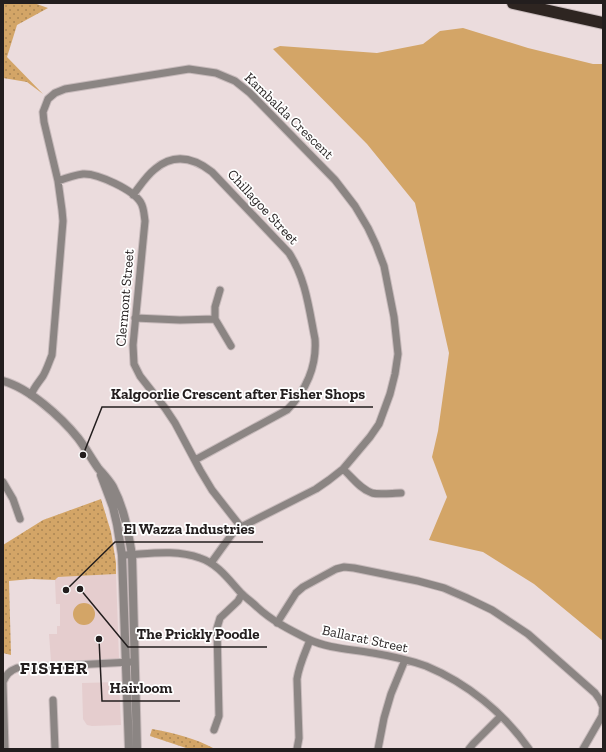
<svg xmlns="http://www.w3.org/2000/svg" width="606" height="752" viewBox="0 0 606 752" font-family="'Zilla Slab',serif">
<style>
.built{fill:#e5cdce}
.grass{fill:#d3a567}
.park{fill:url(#park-dots)}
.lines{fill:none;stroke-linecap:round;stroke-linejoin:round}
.minor-casing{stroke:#c7babb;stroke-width:9}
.tertiary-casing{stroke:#c7babb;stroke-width:10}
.motorway-casing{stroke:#c7babb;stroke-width:14}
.minor{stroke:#8b8583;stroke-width:7}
.tertiary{stroke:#8b8583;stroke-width:8}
.motorway{stroke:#2e2521;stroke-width:12}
.labels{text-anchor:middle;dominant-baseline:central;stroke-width:3.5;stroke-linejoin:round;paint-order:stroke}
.street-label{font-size:14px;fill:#231e1e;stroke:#fff}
.district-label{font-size:18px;font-weight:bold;letter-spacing:1px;fill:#231e1e;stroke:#fff}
.leader{fill:none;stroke:#231e1e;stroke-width:1.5}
.callout-dot{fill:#231e1e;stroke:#fff;stroke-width:1.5}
.callout-label{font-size:15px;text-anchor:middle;font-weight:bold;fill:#231e1e;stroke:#fff;stroke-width:3.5;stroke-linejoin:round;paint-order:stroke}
</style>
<defs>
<pattern id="park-dots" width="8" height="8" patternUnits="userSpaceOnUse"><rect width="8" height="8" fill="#d3a567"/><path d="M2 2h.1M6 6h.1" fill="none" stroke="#ab8654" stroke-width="1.8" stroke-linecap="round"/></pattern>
</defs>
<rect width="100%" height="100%" fill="#ebdcdd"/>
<path class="built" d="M116,574L119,659L51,661L49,634H57V626H60V604H56L55,580L58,577Z
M119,682L121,725L92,726L87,725L83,719L82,683Z"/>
<path class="grass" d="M463,28L528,48L593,64H603V641L534,584L483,552L429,540L447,497L432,457L438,431L449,353L415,203L367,144L273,49L280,46L377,53L423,44L440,31Z
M73 614a11 11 0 1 1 22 0a11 11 0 1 1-22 0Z"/>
<path class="park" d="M3,3H34L48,8L17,25L7,57L43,94L27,82L3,78Z
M101,499L111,532L116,563V574L58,577L55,580L31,579L9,581L11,655L3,653V545L43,520Z
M152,729C174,733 195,738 215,749H189L150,736Z"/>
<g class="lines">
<g class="minor-casing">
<path id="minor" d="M58,181C66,178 75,175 83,174C97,173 134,190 141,203C144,208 144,215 145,221L133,345L134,364L140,376L165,408L175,423L200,470L212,490L241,527
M133,195C140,186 146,176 155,169C174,153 194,158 212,172L289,253C306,279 309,309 315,339C317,366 306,391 287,410L195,460
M220,290L215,307V319L231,346
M135,318L180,320L215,319
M31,395C34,387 39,382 43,376C47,369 49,362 52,355L63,221L62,210L58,181L44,122L43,112L48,99L55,93L65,89L189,69L216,73L235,81L250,93L335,180L355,206L368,228L376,245L384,266L394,317L398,354L395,374L390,394L379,424L370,437L343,469L329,480L316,489L241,527L232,534L211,563
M343,469C352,477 360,489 372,493C380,495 393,493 401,493
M3,482L13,499L20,519
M122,555C148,554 175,549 200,558C218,564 229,580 241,593C246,598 252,602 257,607C272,621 290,630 308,639C329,649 351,649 373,653C391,656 409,660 426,666C467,683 504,713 529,749
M277,623L296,593L303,587L336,569L344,567L354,568L418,581L444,588L467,598L492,610L528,634L595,693L600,700L603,707
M53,700L55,749
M214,730L219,716L217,628L220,618L238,601L242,594
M5,749L3,682C6,675 9,671 17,668L131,662
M297,749L299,738L297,679C299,665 305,653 310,640
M378,749L384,718L391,694L405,660
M469,749L473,744L501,716
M583,749L602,716L603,707"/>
</g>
<g class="tertiary-casing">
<path id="tertiary" d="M3,381C29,388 61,417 78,438C85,447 91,458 98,468C103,474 109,480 113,487C124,508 128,531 132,555L137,749
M101,475L113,507L117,524L122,555L129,749"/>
</g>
<g class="motorway-casing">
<path id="motorway" d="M513,3L603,23"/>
</g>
<use href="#minor" class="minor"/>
<use href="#tertiary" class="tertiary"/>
<use href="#motorway" class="motorway"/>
</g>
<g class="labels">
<g class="street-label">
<text transform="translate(289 116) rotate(44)">Kambalda Crescent</text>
<text transform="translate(263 207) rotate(47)">Chillagoe Street</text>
<text transform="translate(125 298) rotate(-85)">Clermont Street</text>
<text transform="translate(365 639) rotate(12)">Ballarat Street</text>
</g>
<g class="district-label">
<text x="54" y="668">FISHER</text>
</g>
</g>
<path class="leader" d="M83 455L102 407H373M66 590L115 542H263M80 589L128 647H267M99 639L102 701H180"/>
<g class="callout-dot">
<circle cx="83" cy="455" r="4"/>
<circle cx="66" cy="590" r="4"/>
<circle cx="80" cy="589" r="4"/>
<circle cx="99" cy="639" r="4"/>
</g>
<g class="callout-label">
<text x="238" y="399">Kalgoorlie Crescent after Fisher Shops</text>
<text x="189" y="534">El Wazza Industries</text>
<text x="198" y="639">The Prickly Poodle</text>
<text x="141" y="693">Hairloom</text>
</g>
<rect width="606" height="752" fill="none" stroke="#231e1e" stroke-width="8"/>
</svg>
